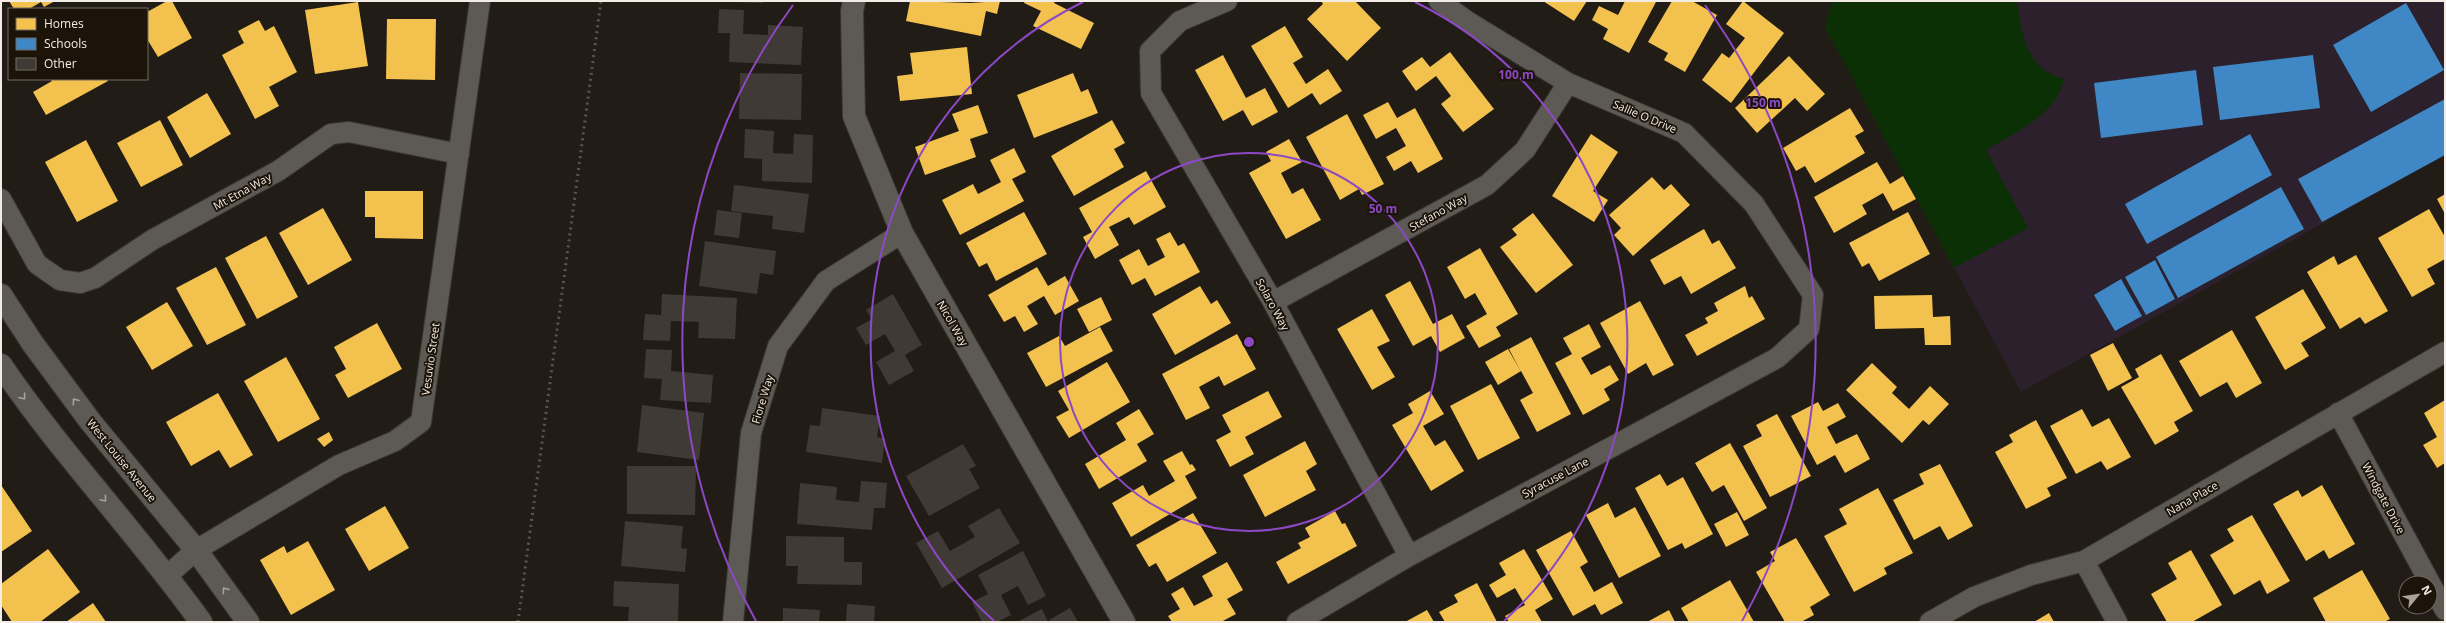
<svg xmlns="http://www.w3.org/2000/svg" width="2446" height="623" viewBox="0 0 2446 623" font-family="'Open Sans',sans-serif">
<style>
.education{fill:#2b202c}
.green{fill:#0b3005}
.homes{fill:#f2c14e}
.schools{fill:#3f88c5}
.building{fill:#3f3a36}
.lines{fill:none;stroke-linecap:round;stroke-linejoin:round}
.minor-casing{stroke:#3c3834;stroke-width:22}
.tertiary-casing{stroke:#3c3834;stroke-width:24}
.secondary-casing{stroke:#3c3834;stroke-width:24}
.minor{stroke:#5d5954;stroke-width:20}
.tertiary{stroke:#5d5954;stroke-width:22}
.secondary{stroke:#5d5954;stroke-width:22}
.rail{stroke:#595652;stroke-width:3;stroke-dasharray:2 4;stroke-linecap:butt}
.oneway{stroke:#a8a29c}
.ring{fill:none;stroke:#8d49c5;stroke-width:2}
.labels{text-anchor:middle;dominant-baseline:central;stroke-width:4;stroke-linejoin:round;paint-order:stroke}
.street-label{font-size:11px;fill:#f2ece5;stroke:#1c1309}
.centre{fill:#8d49c5;stroke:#1c1309;stroke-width:2}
.ring-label{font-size:12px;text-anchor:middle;font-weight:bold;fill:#8d49c5;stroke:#1c1309;stroke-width:4;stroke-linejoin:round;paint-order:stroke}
</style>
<rect width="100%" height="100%" fill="#211c16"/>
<path class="education" d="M1832,1H2445V155L2021,392L1825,27Z"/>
<path class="green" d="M1832,1H2017C2022,35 2025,68 2064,79C2057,115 2014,133 1986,150L2028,228L1954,268L1825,27Z"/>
<path class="homes" d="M9,1H55L44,7L41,2L29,9H14Z
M167,1H172L192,38L158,57L147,39V12Z
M910,1L970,3L1000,1L997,14L986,11L981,36L906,21Z
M1025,1H1055L1054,3L1094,23L1081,49L1033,26L1041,11L1024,3Z
M1321,1H1355L1381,28L1347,61L1307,19L1323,4Z
M1543,1H1587L1574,21Z
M1625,1L1656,2L1629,53L1603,39L1608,29L1592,20L1599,6L1618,15Z
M1672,1H1692L1717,15L1685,72L1664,60L1668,53L1648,42Z
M1743,1L1784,33L1731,103L1702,80L1722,53L1729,58L1745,38L1726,24Z
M358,2L368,66L315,74L305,10Z
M387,19H436L435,80L386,79Z
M259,20L265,31L274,26L297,72L269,87L279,106L255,119L222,55L244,43L238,31Z
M1285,26L1303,57L1293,63L1306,84L1328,69L1342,91L1320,105L1312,93L1288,108L1251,46Z
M967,47L972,94L900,101L897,76L913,74L910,53Z
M1450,52L1494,109L1463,132L1441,104L1451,96L1436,76L1416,91L1402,71L1422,57L1430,67Z
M1223,55L1246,98L1265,88L1278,112L1252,126L1243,110L1223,121L1195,70Z
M1789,56L1825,94L1807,111L1795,98L1757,133L1735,108Z
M1073,73L1081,92L1088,89L1098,113L1034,138L1017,95Z
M50,79H107L108,81L46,115L33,92L52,81Z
M207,93L231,134L190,158L167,117Z
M1388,102L1397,118L1415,108L1443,159L1418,173L1411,161L1394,171L1386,157L1406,146L1396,128L1376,139L1363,115Z
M978,105L988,133L970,139L976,157L925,175L915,147L959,131L952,114Z
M1850,108L1864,131L1855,136L1865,153L1815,183L1805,166L1796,171L1783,148Z
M1347,114L1384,184L1362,195L1359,189L1340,200L1306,137Z
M160,120L183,165L141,187L117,143Z
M1112,120L1125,143L1114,149L1124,167L1074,196L1051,156Z
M1591,134L1618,152L1593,191L1608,200L1594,222L1552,196Z
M1289,139L1302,162L1281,173L1292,194L1303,188L1321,220L1286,239L1249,173L1271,161L1266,152Z
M86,140L118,201L77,222L45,162Z
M1014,148L1026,172L1012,179L1024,201L960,235L942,200L973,184L978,194L1001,182L990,160Z
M1877,162L1890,184L1903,176L1916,199L1893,211L1883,193L1862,205L1867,214L1834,233L1814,197Z
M1146,171L1166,207L1134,225L1129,217L1109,227L1119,245L1095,259L1083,237L1092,232L1079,208Z
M1652,177L1664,190L1671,184L1690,205L1633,256L1614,235L1621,228L1609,215Z
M365,191H423V239L375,238V217H365Z
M2445,194V214L2437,199Z
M323,208L352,260L308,285L279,233Z
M2429,209L2445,237V259L2427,269L2435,284L2412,297L2378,238Z
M1024,212L1047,254L996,281L987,263L979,267L966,243Z
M1908,212L1930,254L1879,281L1869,263L1862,267L1849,243Z
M1533,213L1573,265L1536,293L1500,247L1517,235L1512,229Z
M1704,229L1712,244L1719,240L1736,268L1691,294L1681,276L1664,285L1650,260Z
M1170,232L1178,246L1184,243L1200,272L1155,296L1145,278L1132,285L1119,260L1139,249L1148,266L1165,257L1156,239Z
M266,236L298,297L257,319L225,258Z
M1480,248L1518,314L1496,327L1501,336L1479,348L1466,326L1487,314L1475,293L1465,299L1447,267Z
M2356,255L2388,311L2365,324L2360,317L2340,329L2307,272L2334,256L2338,265Z
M216,267L246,325L207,345L176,288Z
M1037,267L1048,286L1065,276L1079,301L1055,315L1044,296L1027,306L1038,324L1024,332L1015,316L1004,322L988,295Z
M1410,281L1433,324L1452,314L1465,338L1440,352L1431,336L1413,346L1385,295Z
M1200,286L1211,304L1217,300L1231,323L1175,355L1152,314Z
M1745,286L1749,298L1752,296L1765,319L1697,356L1685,335L1708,323L1705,318L1718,311L1714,303Z
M2303,289L2326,328L2301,343L2309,356L2285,370L2255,317Z
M1932,295L1933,317L1950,316L1951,345H1925L1924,328L1875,329L1874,296Z
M1101,297L1112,320L1089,332L1077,309Z
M1640,301L1674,365L1653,376L1646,363L1628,374L1600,323Z
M167,302L193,346L152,370L126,327Z
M1372,309L1390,341L1377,347L1395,377L1372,390L1337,329Z
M377,323L402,369L348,398L335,375L346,369L334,347Z
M1589,324L1601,347L1581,358L1591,375L1610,365L1619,380L1604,389L1610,400L1583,415L1555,363L1572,354L1563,338Z
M1100,327L1113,351L1046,387L1027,353L1059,336L1065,346Z
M2232,330L2262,383L2236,398L2227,382L2200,397L2179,361Z
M1237,334L1256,369L1224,386L1219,376L1199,387L1210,408L1186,420L1162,374Z
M1531,337L1571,414L1537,432L1520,400L1533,393L1521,371L1498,385L1485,362L1508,349L1520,370L1509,349Z
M2113,343L2132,378L2108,391L2090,355Z
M2161,354L2193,411L2174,422L2179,431L2155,445L2121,387L2139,377L2135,369Z
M286,357L320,419L278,442L244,381Z
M1107,362L1130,402L1069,438L1056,417L1069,410L1058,391Z
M1872,363L1897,387L1892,393L1909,409L1930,386L1949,404L1929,425L1923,420L1902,443L1846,390Z
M1491,384L1520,438L1478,460L1450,406Z
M1268,391L1282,417L1245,437L1254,454L1230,467L1216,440L1231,432L1222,415Z
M1430,391L1444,414L1423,426L1435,446L1445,440L1464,471L1431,491L1392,425L1413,413L1408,404Z
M218,393L253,455L230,468L219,450L191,466L166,422Z
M2445,400V463L2437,468L2423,445L2437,437L2424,413Z
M1818,402L1823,411L1838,403L1846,417L1827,427L1836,444L1857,434L1870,459L1845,473L1835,455L1817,465L1791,416Z
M1139,409L1154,434L1137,444L1147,461L1099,489L1085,464L1126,440L1116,423Z
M2082,409L2092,427L2109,418L2131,457L2107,470L2101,461L2076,474L2050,426Z
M1777,414L1811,476L1770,497L1743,446L1762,436L1756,425Z
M2036,420L2067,478L2047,488L2051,496L2026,509L1995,452L2013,442L2009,435Z
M329,432L333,440L324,447L317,439Z
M1305,441L1317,464L1306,471L1316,490L1265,517L1243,475Z
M1730,443L1767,508L1744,521L1724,485L1712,492L1695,463Z
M1182,451L1190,465L1192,464L1196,470L1185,476L1197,498L1131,537L1112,503L1143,485L1149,496L1175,481L1163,461Z
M1940,464L1973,526L1948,540L1940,526L1914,540L1893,500L1924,484L1919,474Z
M1660,474L1667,486L1683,477L1713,534L1685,549L1682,543L1668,550L1635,488Z
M1,485L32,531L1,552Z
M2322,485L2355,544L2329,559L2324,550L2306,561L2273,504L2298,490L2302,497Z
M1878,488L1913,553L1884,568L1887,574L1854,592L1824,536L1847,524L1839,509Z
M1608,503L1615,518L1635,507L1661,556L1619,578L1586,515Z
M385,506L409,548L369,571L345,529Z
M1335,511L1342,524L1345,523L1357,546L1288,584L1276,562L1301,548L1298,543L1310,537L1305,528Z
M1737,512L1749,535L1726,547L1714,524Z
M1193,513L1217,553L1167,582L1156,563L1149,567L1136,545Z
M2252,515L2290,581L2267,594L2260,580L2234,595L2210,555L2234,541L2227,529Z
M1571,531L1588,562L1580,567L1594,592L1612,582L1623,603L1601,615L1595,604L1573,616L1536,550Z
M1796,538L1830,595L1810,607L1814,615L1801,622H1785L1756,572L1775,561L1770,552Z
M308,541L335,590L291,615L260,560L284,546L287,553Z
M48,549L80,592L40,622H12L1,605V584Z
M1524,549L1553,599L1535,610L1542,622H1509L1505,616L1525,605L1515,588L1497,598L1489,585L1506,575L1499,563Z
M2191,550L2222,605L2192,622H2167L2151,594L2177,579L2168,563Z
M1227,562L1243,590L1227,599L1236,614L1221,622H1172L1168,616L1180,609L1171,594L1183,587L1194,606L1213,596L1202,576Z
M2362,570L2390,619L2384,622H2326L2313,598Z
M1730,580L1754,622H1689L1681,608Z
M1477,583L1497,622H1445L1439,612L1458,602L1454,595Z
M93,603L106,622H66Z
M1427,610L1434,622H1405Z
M1669,610L1675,622H1647Z
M2049,613L2054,622H2034Z"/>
<path class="schools" d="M2406,3L2444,70L2371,112L2333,45Z
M2313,55L2320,108L2220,120L2213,67Z
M2196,70L2203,125L2101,138L2094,83Z
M2445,99V155L2322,222L2298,179Z
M2250,134L2272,175L2147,244L2125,204Z
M2281,187L2304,229L2178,298L2156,257Z
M2155,260L2175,299L2146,315L2125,277Z
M2121,279L2142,316L2115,331L2094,295Z"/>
<path class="building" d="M735,1H763V3L735,2Z
M719,9L744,10L743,34L768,35V25L803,27L801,65L729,62L730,33H718Z
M740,73L802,74L801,120L739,119Z
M745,129L774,131L773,153L793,154L794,134L813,135L812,183L762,181V159L744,158Z
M734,185L809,194L804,233L772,229L773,216L731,211Z
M717,210L742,213L739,238L714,235Z
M705,241L776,251L773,275L760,273L757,294L699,286Z
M662,294L737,298L735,339L698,338L699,322L671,321L670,341L643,340L645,314L661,315Z
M893,294L922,345L905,355L914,371L889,385L876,362L895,351L885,334L866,345L856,328L872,319L866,310Z
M646,349L672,350L671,371L713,375L711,403L660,400L662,379L644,378Z
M642,405L704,413L699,460L637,452Z
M822,408L880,416L877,437L885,439L882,463L806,452L810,425L820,426Z
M963,444L976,466L969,469L980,488L929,516L906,476Z
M627,466H696L695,515L627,514Z
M861,481L887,483L885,508H874L872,530L797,524L800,483L837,487L836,500L859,502Z
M999,508L1020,543L942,588L916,543L938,531L950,551L975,537L968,526Z
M625,521L683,526L681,548L687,549L685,572L621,566Z
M786,536L844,537V562H862V585L797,584L798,566H786Z
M1023,551L1046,596L1028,605L1018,586L1001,595L1011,615L997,622H982L972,602L988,594L978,575Z
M614,581L679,584L678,622H628L629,607L613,606Z
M847,604L875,606L874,622H846Z
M783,608L820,610L819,622H783Z
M1070,608L1078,622H1050L1049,620Z
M1042,609L1048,622H1020L1019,621Z"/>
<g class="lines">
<g class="minor-casing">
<path id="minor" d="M1227,1L1180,21L1150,51L1151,93L1273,302L1409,556
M1,199L37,264L60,280L80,283L95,278L152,240L278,171L331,134L349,132L459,154
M1273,302L1487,185L1525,150L1568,83
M2338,413L2430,583
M2084,561L2117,622
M168,575L196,550L339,465L395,441L421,422L480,1
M2430,583L2445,610
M733,622L751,433L778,346L826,281L902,233
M1297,622L1409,556L1777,358L1809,329L1813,295L1754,204L1684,133L1568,83L1467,21L1439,1
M1930,622L1974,597L2031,575L2084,561L2445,352"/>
</g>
<g class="tertiary-casing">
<path id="tertiary" d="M854,1L852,11L854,116L902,233L1124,622"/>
</g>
<g class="secondary-casing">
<path id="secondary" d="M1,295L33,344L90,421L196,550L248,622
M1,365C62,455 138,534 201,622"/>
</g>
<use href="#minor" class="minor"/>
<use href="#tertiary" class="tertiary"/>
<use href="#secondary" class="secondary"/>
<path class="rail" d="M518,622L601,1"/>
</g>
<defs><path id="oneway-chevron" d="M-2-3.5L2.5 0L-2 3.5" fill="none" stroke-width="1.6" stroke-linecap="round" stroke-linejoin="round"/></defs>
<g class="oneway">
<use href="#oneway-chevron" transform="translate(23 397) rotate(53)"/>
<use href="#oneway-chevron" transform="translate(75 401) rotate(-126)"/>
<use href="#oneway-chevron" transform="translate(104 499) rotate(50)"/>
<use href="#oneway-chevron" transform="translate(225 590) rotate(-126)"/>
</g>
<g class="ring">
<circle cx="1249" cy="342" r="189"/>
<path d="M994 621A378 378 0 0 1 1083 2M1415 2A378 378 0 0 1 1504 621"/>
<path d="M756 621A567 567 0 0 1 793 5M1705 5A567 567 0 0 1 1742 621"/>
</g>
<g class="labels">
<g class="street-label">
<text transform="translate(1645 116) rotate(23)">Sallie O Drive</text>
<text transform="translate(242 191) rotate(-29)">Mt Etna Way</text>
<text transform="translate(1438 212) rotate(-29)">Stefano Way</text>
<text transform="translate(1273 304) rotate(61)">Solaro Way</text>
<text transform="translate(953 323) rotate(60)">Nicol Way</text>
<text transform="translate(430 359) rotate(-82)">Vesuvio Street</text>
<text transform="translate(762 399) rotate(-73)">Fiore Way</text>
<text transform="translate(122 460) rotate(51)">West Louise Avenue</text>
<text transform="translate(1555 477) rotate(-28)">Syracuse Lane</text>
<text transform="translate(2192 498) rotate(-30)">Nana Place</text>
<text transform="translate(2384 498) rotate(62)">Windgate Drive</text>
</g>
</g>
<circle cx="1249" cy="342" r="6" class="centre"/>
<g class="ring-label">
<text x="1516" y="79">100 m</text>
<text x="1763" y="107">150 m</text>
<text x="1383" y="213">50 m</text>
</g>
<rect width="2446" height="623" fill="none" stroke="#f2ece5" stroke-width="4"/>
<rect x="8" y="8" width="140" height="72" fill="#1c1309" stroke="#726a61"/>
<rect x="16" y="18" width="20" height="12" fill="#f2c14e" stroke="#726a61"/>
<text x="44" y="28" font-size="12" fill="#f2ece5">Homes</text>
<rect x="16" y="38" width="20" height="12" fill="#3f88c5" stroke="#726a61"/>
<text x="44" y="48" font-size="12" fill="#f2ece5">Schools</text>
<rect x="16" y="58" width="20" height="12" fill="#3f3a36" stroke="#726a61"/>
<text x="44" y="68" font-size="12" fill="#f2ece5">Other</text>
<g transform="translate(2418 595) rotate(61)"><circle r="19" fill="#1c1309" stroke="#726a61"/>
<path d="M0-3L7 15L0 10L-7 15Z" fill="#a9a39d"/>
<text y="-6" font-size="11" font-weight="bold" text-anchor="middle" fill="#f2ece5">N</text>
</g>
</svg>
